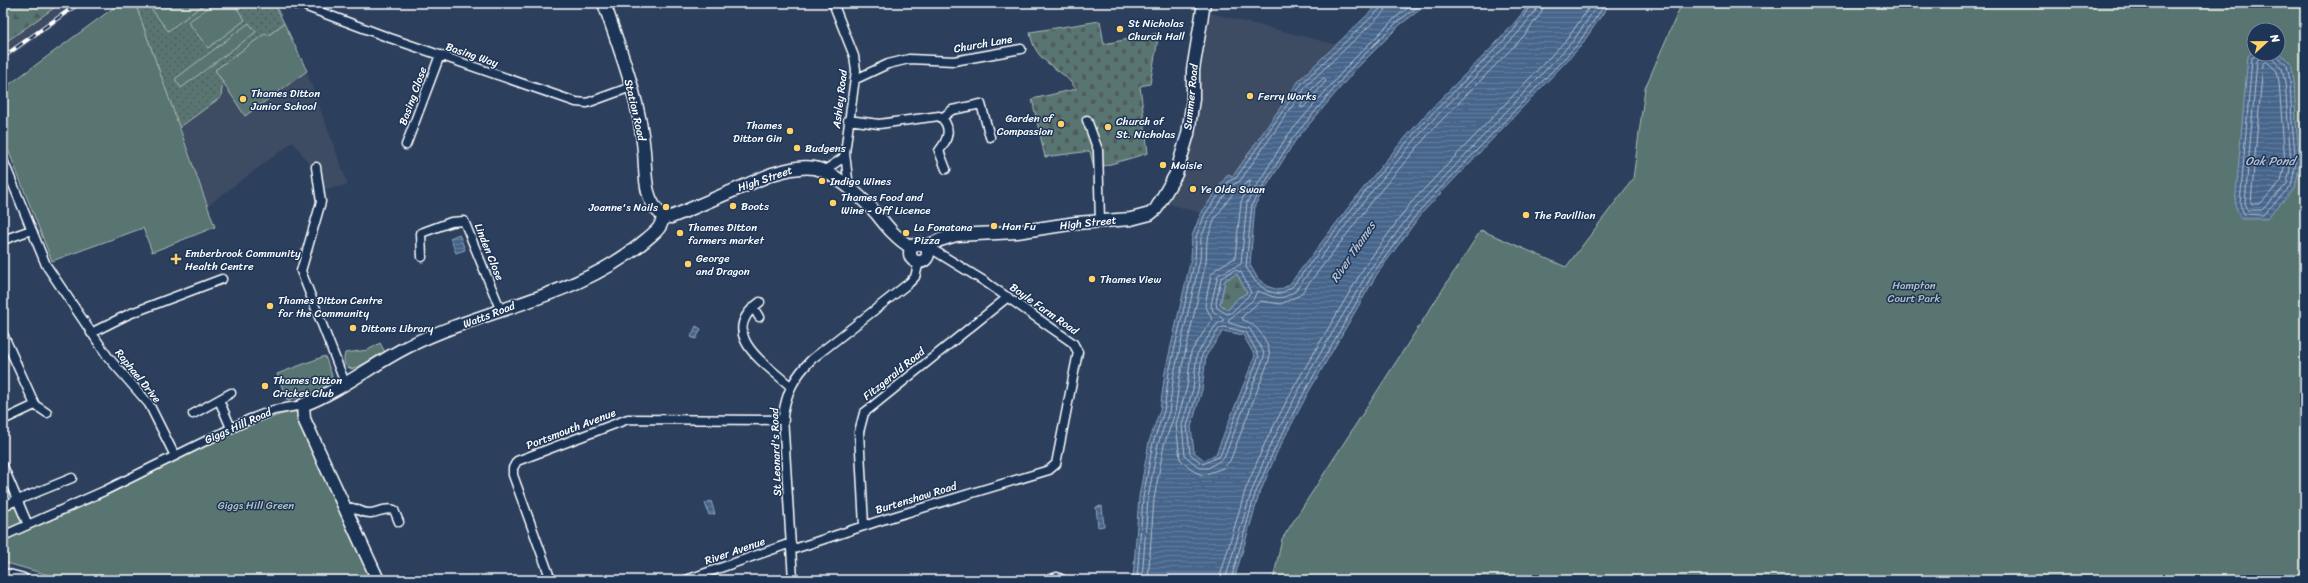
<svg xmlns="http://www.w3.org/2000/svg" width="2308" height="583" viewBox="0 0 2308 583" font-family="Sriracha,sans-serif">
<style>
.built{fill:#3e4b64}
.grass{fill:url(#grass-dots);stroke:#acbab8}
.forest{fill:url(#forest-firs);stroke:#acbab8}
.cemetery{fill:url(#cemetery-stones);stroke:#acbab8}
.park{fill:#597471;stroke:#acbab8;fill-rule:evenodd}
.water{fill:url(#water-rules);stroke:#90a3b9;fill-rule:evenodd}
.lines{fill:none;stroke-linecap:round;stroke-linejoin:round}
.shore{stroke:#b5c1d1;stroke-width:1}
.street-casing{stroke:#fff;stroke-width:11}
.secondary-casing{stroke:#fff;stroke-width:15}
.primary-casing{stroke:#fff;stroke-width:16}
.street{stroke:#1d3557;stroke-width:8}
.secondary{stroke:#1d3557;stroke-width:12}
.primary{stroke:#1d3557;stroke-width:13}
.rail-casing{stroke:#fff;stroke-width:4}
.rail{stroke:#1d3557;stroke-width:2.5;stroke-dasharray:8;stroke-linecap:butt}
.poi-dot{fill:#ffd166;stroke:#1d3557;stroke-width:1.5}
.labels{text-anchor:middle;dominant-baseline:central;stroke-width:3;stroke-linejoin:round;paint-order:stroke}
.poi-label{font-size:11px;fill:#fff;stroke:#1d3557;text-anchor:start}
.street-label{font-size:11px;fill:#fff;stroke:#1d3557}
.park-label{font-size:11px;fill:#b4c0bf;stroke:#1d3557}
.water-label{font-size:12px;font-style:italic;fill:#b5c1d1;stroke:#1d3557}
</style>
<defs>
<pattern id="grass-dots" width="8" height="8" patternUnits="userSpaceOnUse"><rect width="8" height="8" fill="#597471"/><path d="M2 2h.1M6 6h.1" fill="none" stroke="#515c5b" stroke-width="1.8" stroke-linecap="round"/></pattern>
<pattern id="forest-firs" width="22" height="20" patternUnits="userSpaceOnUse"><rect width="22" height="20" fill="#597471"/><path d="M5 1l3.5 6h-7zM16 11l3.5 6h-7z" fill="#515c5b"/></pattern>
<pattern id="cemetery-stones" width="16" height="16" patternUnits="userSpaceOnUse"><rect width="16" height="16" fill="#597471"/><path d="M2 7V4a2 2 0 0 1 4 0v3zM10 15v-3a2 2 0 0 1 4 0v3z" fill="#515c5b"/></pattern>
<pattern id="water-rules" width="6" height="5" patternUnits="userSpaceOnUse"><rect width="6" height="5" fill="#46658b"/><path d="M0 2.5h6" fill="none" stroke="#627c9c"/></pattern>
</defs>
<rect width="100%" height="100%" fill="#2c3f5d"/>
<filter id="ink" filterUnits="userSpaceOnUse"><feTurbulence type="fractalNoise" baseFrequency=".025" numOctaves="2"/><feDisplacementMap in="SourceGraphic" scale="8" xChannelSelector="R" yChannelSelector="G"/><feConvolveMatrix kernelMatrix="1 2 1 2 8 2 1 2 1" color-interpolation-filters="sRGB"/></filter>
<g filter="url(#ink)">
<path class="built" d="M61,3H86L3,62V44Z
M135,3H274L301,56L348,185L315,191L309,164L293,142L207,206Z
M1210,13L1338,45L1300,79L1233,177L1228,174L1201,213L1165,203L1187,154Z"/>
<path class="grass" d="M135,3H274L284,23L268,36L266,34L215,70L223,81L221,97L179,128Z"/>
<path class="forest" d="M3,3H61L3,44Z
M1237,274L1247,293L1238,298L1228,310L1220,305L1225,280Z"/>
<path class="cemetery" d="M1100,21L1104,44L1159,33L1150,84L1140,86L1148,153L1094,169L1090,151L1045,157L1032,99L1076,89C1060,65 1035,65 1030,32Z"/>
<path class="park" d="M120,3H135L215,227L152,252L143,228L52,261L3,137V89Z
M147,3H206L168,31Z
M215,3H233L245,20L208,48L188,22Z
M1682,3H2305V580H1273L1282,539L1481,230L1566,267L1633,179L1645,88ZM2254,30H2278V54H2254Z
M249,23L256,32L181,88L175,79Z
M284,23L307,71L245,116L215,70L266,33L268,36Z
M380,343L386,354L352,369C343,366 343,361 345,353L368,350Z
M325,356L332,376C327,393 302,397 287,400L277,374Z
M293,411L297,413L300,419L372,580H66L3,562V540C35,527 68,514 99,499C162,469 224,430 293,411Z
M15,506L22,523L3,530V511Z"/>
<path class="water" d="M1380,3H1429L1401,24L1356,69L1295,141L1255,205L1250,265L1258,279L1269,287L1279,290L1289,285C1332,229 1373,173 1420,121C1456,80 1498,47 1530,3H1610L1580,47L1422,213L1377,274L1308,393L1277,452L1259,495L1234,580H1133L1139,497L1149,442L1160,410L1165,372L1191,259L1192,236L1201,213L1228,174L1233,176L1300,79ZM1237,274L1247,293L1238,298L1228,310L1220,304L1225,280ZM1223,331L1243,335L1255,356L1216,454L1204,460L1194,452L1191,427L1202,390L1206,356Z
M2254,51V54H2278V52L2291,63L2294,81L2296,122L2300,163L2295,188L2266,219H2241L2235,205L2248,56Z
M459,234L465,250L456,253L450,238Z
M696,326L701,329L696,339L691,337Z
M711,501L715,514L709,515L705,503Z
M1102,506L1104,526L1098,527L1096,507Z"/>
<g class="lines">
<path class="shore" d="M1414,3L1395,18L1350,63L1287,136L1247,202L1241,264L1218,275L1211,305L1213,311L1224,320L1216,325L1197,354L1193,389L1182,425L1185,456L1200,468H1208L1224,458L1264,357L1263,351L1250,329L1229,323L1228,320L1253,300L1257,291C1274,296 1278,303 1295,291L1372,191L1427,126L1518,33L1536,10L1538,3
M1423,3L1398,21L1353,66L1292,139L1252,204L1246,267L1255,281L1267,291L1280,294L1292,287L1368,188L1423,123L1514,30L1532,3
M2256,54L2252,58L2240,204L2244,214L2263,215L2291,186L2296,163L2292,122L2290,81L2287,65L2275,54
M2262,54L2257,61L2245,203L2248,210H2262L2287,184L2291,163L2285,82L2282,68L2269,54
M2266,61L2277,71L2279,82L2285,163L2281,181L2260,204H2252L2251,202L2263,64Z
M1324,78L1326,81L1304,107L1301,108V105L1312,89Z
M1235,270L1241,272L1251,293L1231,313L1227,314L1217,308L1216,303L1221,278Z
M1224,327L1246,332L1259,356L1220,456L1203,464L1190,454L1187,426L1198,390L1202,355L1219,329Z
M1137,580L1143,498L1153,443L1164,411L1169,373L1195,260L1196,237L1205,214L1229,181L1236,178L1303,82L1381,8L1382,3
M1142,580L1148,498L1158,444L1169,412L1174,374L1200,260L1201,238L1210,216L1231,186L1240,181L1307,85L1385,11L1387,3
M1148,580L1154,499L1164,445L1175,413L1180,375L1206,262L1207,240L1215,218L1234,192L1251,180L1241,202L1235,258L1217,268L1211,275L1205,305L1212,319L1191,352L1187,387L1176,424L1180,459L1195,472L1203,475L1223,468L1230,461L1269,360C1272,345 1257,323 1243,320L1242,317L1260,301L1281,304L1300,295L1377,195L1432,130L1523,37L1541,13L1544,3
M1219,580L1245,491L1264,445L1295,385L1365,266L1410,204L1568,38L1592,3
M1225,580L1251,493L1269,448L1300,388L1370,269L1415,208L1573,41L1599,3
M1231,580L1255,494L1274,450L1305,391L1374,272L1419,211L1577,45L1606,3"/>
<g class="street-casing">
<path id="street" d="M295,3L297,5
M833,3L854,56L856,70L845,153L849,188
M307,7L390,38L576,102L587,103L631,87
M856,79L888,64L909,59L954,61L1021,49
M942,118L952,110L981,104L990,137
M848,120L879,124L939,116C953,126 948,140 939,151L946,169
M1087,120L1098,150L1100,221
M406,145L440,55
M3,160L46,265L108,357L149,404L175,456
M316,167L321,202L301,271L345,383
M825,170L843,158L845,153
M3,240L31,230
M422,257L421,233L451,222L464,221L501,311
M760,302C716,334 765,363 790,386
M753,307L759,317
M91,333L129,314L222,279
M3,334L35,405L47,413
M219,400L231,428
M193,414L231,393
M3,420L35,405
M3,466L28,525
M3,506L72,478
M346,509L352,508C359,509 363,514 371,513C379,512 386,507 394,510L399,522
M864,526L859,432L864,413L1008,297
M3,536L104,491L248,420L274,410L303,405
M791,550L879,521L1049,470L1056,464L1078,352L1073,343L984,281L935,251L928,252
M551,580L513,475V468L517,461L628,419L784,420
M686,580L791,543
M793,580L783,416C786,392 795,376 812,359L909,283L915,277L919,262
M1048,580L1057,577L1063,580"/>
</g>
<g class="secondary-casing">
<path id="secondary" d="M604,3C620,50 640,101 644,151C646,174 643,200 663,216
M663,216L671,217L681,213L772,174C809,163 821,164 851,189C860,197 869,205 877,214C888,228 897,239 912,248
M910 253a9 9 0 1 1 18 0a9 9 0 1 1-18 0Z
M926,247L940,240L956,235L1017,232L1076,223L1131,219L1150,214L1156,209L1176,174L1188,134L1193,99V70L1204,3
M378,580L304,419L303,405C340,391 373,364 409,346C487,307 579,298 647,239C655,232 662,228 663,216"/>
</g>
<g class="primary-casing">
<path id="primary" d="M3,575L22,580"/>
</g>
<use href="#street" class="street"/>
<use href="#secondary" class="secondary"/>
<use href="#primary" class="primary"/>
<g class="rail-casing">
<path id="rail" d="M3,57L79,3"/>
</g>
<use href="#rail" class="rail"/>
</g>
</g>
<g class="poi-dot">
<circle cx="1120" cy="29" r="4"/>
<circle cx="1250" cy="96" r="4"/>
<circle cx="243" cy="99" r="4"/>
<circle cx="1061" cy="124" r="4"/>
<circle cx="1108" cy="127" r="4"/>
<circle cx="790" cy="131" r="4"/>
<circle cx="797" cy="148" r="4"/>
<circle cx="1163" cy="165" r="4"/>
<circle cx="822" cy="181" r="4"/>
<circle cx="1193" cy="189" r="4"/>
<circle cx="833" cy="203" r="4"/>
<circle cx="733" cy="206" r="4"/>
<circle cx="666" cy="207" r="4"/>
<circle cx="1526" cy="215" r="4"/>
<circle cx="994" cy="226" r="4"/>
<circle cx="680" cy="233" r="4"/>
<circle cx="906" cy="233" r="4"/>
<path d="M174 253h4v4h4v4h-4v4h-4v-4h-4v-4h4z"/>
<circle cx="688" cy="264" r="4"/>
<circle cx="1092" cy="279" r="4"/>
<circle cx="270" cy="306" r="4"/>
<circle cx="353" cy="328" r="4"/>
<circle cx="265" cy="386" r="4"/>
</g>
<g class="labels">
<g class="poi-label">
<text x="1128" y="23">St Nicholas<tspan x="1128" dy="13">Church Hall</tspan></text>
<text x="251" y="93">Thames Ditton<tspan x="251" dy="13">Junior School</tspan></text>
<text x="1258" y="96">Ferry Works</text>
<text x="1053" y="118" text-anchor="end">Garden of<tspan x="1053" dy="13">Compassion</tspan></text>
<text x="1116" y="121">Church of<tspan x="1116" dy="13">St. Nicholas</tspan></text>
<text x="782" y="125" text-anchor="end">Thames<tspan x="782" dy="13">Ditton Gin</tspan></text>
<text x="805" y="148">Budgens</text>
<text x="1171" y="165">Maisie</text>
<text x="830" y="181">Indigo Wines</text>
<text x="1201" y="189">Ye Olde Swan</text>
<text x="841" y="197">Thames Food and<tspan x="841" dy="13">Wine - Off Licence</tspan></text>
<text x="741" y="206">Boots</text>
<text x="658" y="207" text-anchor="end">Joanne's Nails</text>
<text x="1534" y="215">The Pavillion</text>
<text x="1002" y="226">Han Fu</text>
<text x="688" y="227">Thames Ditton<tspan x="688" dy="13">farmers market</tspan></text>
<text x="914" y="227">La Fonatana<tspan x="914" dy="13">Pizza</tspan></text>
<text x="185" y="253">Emberbrook Community<tspan x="185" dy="13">Health Centre</tspan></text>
<text x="696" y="258">George<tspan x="696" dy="13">and Dragon</tspan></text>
<text x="1100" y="279">Thames View</text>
<text x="278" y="300">Thames Ditton Centre<tspan x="278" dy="13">for the Community</tspan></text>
<text x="361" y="328">Dittons Library</text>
<text x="273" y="380">Thames Ditton<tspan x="273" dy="13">Cricket Club</tspan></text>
</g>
<g class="street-label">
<text transform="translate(983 44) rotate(-10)">Church Lane</text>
<text transform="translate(472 55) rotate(19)">Basing Way</text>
<text transform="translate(413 96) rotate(-70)">Basing Close</text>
<text transform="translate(1191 97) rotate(-84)">Summer Road</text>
<text transform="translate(840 99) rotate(-83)">Ashley Road</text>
<text transform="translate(635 110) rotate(77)">Station Road</text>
<text transform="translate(765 179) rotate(-19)">High Street</text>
<text transform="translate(1088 223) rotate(-6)">High Street</text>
<text transform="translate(489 252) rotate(68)">Linden Close</text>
<text transform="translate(1044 309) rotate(35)">Boyle Farm Road</text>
<text transform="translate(489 315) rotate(-21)">Watts Road</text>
<text transform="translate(894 374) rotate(-39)">Fitzgerald Road</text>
<text transform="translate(138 376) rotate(51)">Raphael Drive</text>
<text transform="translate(238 426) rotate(-24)">Giggs Hill Road</text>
<text transform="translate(571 429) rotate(-21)">Portsmouth Avenue</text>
<text transform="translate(776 452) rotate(-92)">St Leonard's Road</text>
<text transform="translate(916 498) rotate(-17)">Burtenshaw Road</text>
<text transform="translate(735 551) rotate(-19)">River Avenue</text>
</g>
<g class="park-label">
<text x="1914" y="285">Hampton<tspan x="1914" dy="13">Court Park</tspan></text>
<text x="256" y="505">Giggs Hill Green</text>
</g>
<g class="water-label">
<text x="2270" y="161">Oak Pond</text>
<text transform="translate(1353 252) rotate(-56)">River Thames</text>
</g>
</g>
<rect width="2308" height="583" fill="none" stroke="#1d3557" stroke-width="16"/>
<rect x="8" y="8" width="2292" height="567" fill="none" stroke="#fff" stroke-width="1.5" filter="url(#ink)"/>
<g transform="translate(2266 42) rotate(68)"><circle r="19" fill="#1d3557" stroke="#77869a"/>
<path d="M0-3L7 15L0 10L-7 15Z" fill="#ffd166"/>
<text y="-6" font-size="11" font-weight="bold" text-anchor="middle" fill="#ffffff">N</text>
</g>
</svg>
